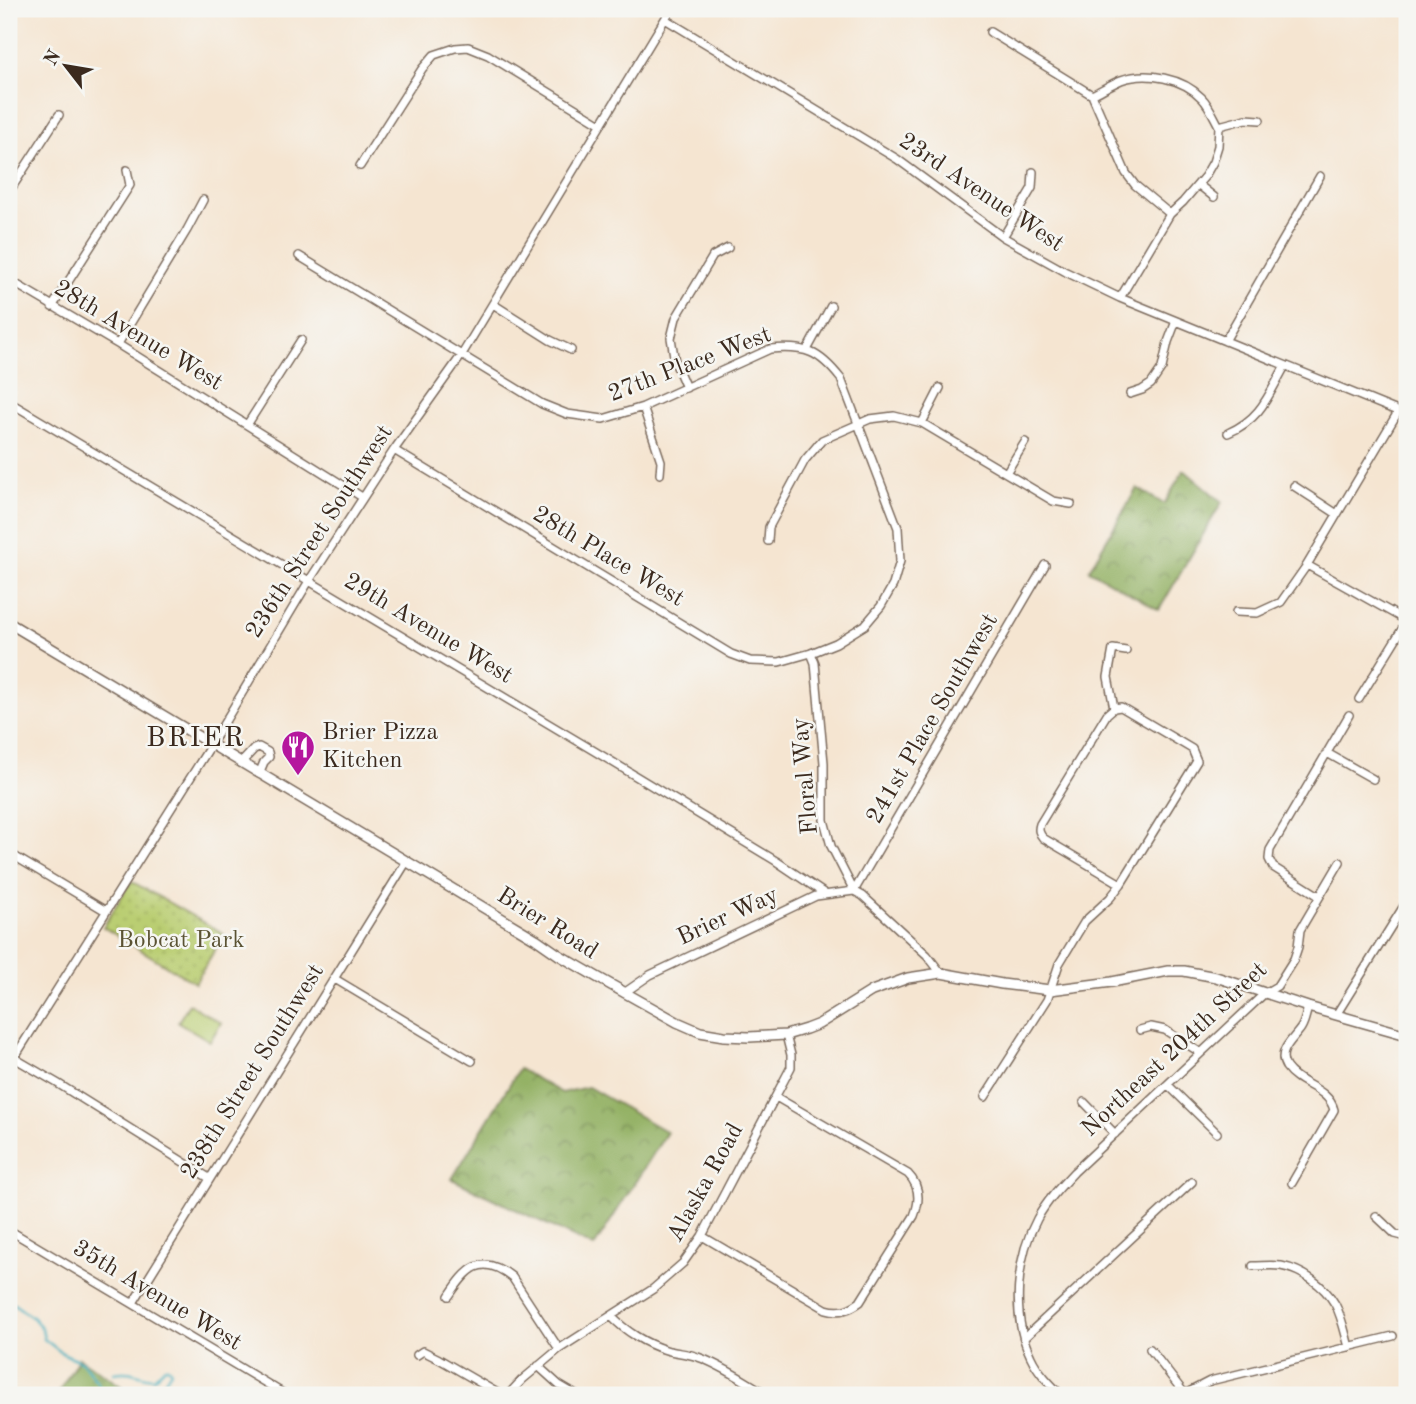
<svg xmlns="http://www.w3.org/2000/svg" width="1416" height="1404" viewBox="0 0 1416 1404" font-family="'Old Standard TT',serif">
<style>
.grass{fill:#bace72;stroke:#7a7c48;stroke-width:2}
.forest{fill:url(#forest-crowns);stroke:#676e41;stroke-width:2}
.park{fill:url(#park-dots);stroke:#7a7c48;stroke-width:2}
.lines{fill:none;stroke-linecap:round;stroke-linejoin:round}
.stream{stroke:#40aebd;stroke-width:2.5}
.minor-casing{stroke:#7c6b5d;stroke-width:10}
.major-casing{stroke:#7c6b5d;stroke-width:12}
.minor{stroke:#fff;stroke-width:7}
.major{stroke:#fff;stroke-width:9}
.labels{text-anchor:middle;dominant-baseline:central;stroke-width:5;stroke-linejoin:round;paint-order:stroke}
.street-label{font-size:24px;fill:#3b2a1e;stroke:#f6f6f2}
.poi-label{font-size:24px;fill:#3b2a1e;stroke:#f6f6f2;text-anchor:start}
.park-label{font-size:24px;fill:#5b5333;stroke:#f6f6f2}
.quarter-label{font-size:28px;letter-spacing:2px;fill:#3b2a1e;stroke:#f6f6f2}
</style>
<defs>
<pattern id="forest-crowns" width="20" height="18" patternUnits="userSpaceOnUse" patternTransform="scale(1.75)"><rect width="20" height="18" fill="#93b164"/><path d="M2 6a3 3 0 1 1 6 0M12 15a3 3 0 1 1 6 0" fill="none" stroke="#799052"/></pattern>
<pattern id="park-dots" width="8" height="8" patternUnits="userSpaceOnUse" patternTransform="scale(1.75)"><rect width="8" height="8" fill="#bace72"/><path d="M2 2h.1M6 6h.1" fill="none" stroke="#a1b162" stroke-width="1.8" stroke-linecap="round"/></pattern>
</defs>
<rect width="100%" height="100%" fill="#f6f6f2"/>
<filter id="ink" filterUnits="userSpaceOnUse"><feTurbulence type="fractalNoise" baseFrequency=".0143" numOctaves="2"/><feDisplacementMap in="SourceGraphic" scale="14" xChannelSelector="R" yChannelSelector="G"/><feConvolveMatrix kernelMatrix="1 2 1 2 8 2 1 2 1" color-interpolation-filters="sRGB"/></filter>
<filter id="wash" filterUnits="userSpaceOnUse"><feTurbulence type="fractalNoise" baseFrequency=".00686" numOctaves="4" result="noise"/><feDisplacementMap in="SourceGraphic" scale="28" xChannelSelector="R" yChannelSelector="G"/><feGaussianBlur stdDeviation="1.57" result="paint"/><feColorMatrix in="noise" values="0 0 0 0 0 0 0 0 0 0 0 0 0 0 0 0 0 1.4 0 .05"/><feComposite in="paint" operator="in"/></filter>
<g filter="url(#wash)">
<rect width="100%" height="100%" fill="#f5e5d1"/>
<path class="grass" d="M189,1004L221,1023L210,1041L178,1022Z"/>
<path class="forest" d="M1184,470L1222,502L1159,610L1089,570L1137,488L1164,504Z
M519,1069L562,1093L588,1087L667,1132L594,1247L452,1179Z
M79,1358L134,1395H57Z"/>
<path class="park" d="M131,881L224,934L195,983L103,927Z"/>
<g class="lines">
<path class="stream" d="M9,1305L14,1304L33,1318L42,1328L44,1339L62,1353L82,1362L97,1382L103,1395
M114,1373C132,1369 139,1377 154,1378L165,1367H168L171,1371L160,1388L164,1395"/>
</g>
</g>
<g filter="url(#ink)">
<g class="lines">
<g class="minor-casing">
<path id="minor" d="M665,19L897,159L1003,237L1066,272L1120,298L1407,415
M990,32L1092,95L1126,173L1135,185L1170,214
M1092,95C1102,90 1111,84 1121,80C1147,71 1183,78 1202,98C1209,105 1214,117 1219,126
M360,166L422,69L434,55L455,48L468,47L488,55L601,124
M1199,185L1214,197
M9,192L59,115
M1003,237L1032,188L1033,172
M299,256L542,404L567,414L603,419L643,407L770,349C806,346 819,351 841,379L898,528L900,561L893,585L881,606L865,625L836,643L811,653L779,662L750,661L731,654L394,450
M9,280L119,345L362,497
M1120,298L1170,214L1183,202L1205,176L1213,162L1218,146L1219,126L1246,119L1260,120
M493,304L550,340L571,350
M52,307L130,185L127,170
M1225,341L1320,176
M118,344L187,230L203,200
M807,350L831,306
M686,388L675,362L671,338L676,318L713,256L728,248
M1130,394L1142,390L1151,384L1162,368L1168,342L1176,321
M9,402L601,755L776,861L825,894
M643,407L661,461L660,474
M922,423L940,388
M247,425L301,340
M1228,433C1261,419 1268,396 1285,366
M1006,473L1025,442
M1294,486L1337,514
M768,541L769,527L805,460L822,440L870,419L894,416L922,423L1053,501L1071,504
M1307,565L1407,621L1359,699
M1236,612L1257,613L1281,602L1307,565L1398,412
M811,653L815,663L824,763V820L831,846L854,891
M1114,708L1107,714L1040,824C1038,830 1039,833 1043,838L1121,884
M1114,708L1108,677L1113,649L1126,651
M1327,753L1373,779
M241,763L254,749L259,747L268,752L269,757L264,762L259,774
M9,853L106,911
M854,891L1045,565
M854,891L863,896L927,955L941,973
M1319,896L1273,867L1269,859L1270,850L1349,715
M335,979L472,1061
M624,993L650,975L816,896L854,891
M1336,1015L1407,901
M1140,1030L1151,1027L1165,1030L1201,1053
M9,1055L57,1083L209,1178
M9,1066L211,745L309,581L394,450L461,356L671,9
M1168,1085L1217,1133
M985,1097L1047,1000L1059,964L1085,921L1110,898L1121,884L1197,761L1192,749L1121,707L1114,708
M1084,1102L1115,1134
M1292,1183L1334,1110C1328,1087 1299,1086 1286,1067C1276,1051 1294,1039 1301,1028C1305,1022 1306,1014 1308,1007
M1376,1216L1395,1234L1407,1237
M9,1230L286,1395
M702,1236L826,1309C840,1313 849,1310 860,1302L914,1216C920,1201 920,1186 908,1174L776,1097
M1253,1266C1262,1266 1272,1265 1281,1266C1302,1270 1324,1285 1335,1304C1342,1317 1345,1333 1349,1347
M449,1296C467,1269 481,1252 512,1277L559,1349
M133,1303L407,861
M611,1316C625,1331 646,1344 666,1350C676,1353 687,1353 698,1357C722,1365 747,1383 769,1395
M1024,1338L1192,1182
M1150,1349L1184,1393
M417,1355L423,1351L439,1359L501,1395
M538,1366L559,1385L576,1395
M508,1395L522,1380L559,1349L653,1289L683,1263L702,1236L791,1067V1055L786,1035
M1061,1395C1050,1384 1038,1372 1031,1357C1011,1317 1016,1258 1037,1219C1046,1202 1060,1187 1074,1172L1265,993L1277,986L1294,959L1298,947L1300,930L1340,862
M1183,1395L1210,1381L1393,1336"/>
</g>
<g class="major-casing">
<path id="major" d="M9,623L536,939L559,955L597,977L677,1022L700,1032L724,1036L749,1037L786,1035L806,1029L819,1024L872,991L908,978L941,973L1002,984L1050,990L1112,982L1168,971H1184L1216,977L1308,1007L1407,1035"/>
</g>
<use href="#minor" class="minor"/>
<use href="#major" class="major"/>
</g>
</g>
<defs>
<g id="restaurant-pin" transform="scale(1.75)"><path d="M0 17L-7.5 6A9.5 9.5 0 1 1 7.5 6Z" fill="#b5179e" stroke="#f6f6f2"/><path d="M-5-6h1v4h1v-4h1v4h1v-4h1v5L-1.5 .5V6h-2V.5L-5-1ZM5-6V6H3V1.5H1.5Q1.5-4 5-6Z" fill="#fff"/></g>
</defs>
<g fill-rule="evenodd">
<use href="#restaurant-pin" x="298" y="747"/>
</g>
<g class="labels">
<g class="street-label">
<text transform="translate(981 193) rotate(34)">23rd Avenue West</text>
<text transform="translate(138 336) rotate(31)">28th Avenue West</text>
<text transform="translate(690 365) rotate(-21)">27th Place West</text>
<text transform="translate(320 532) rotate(-57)">236th Street Southwest</text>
<text transform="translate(608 557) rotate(31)">28th Place West</text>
<text transform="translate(428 629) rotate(31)">29th Avenue West</text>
<text transform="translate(933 719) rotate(-60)">241st Place Southwest</text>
<text transform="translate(806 776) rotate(-95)">Floral Way</text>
<text transform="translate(728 917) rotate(-25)">Brier Way</text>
<text transform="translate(547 924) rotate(32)">Brier Road</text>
<text transform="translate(1175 1050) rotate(-43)">Northeast 204th Street</text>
<text transform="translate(253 1072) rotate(-58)">238th Street Southwest</text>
<text transform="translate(706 1183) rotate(-61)">Alaska Road</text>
<text transform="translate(157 1296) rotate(31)">35th Avenue West</text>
</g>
<g class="poi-label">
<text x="322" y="733">Brier Pizza<tspan x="322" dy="28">Kitchen</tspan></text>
</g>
<g class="park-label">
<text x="181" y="941">Bobcat Park</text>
</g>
<g class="quarter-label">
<text x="196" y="739">BRIER</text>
</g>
</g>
<rect width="1416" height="1404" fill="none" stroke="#f6f6f2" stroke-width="35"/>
<g transform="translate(66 66) rotate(301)" stroke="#f6f6f2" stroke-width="5" paint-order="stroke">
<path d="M0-5L12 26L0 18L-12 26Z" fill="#3b2a1e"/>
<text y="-10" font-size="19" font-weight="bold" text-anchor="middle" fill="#3b2a1e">N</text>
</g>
</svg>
